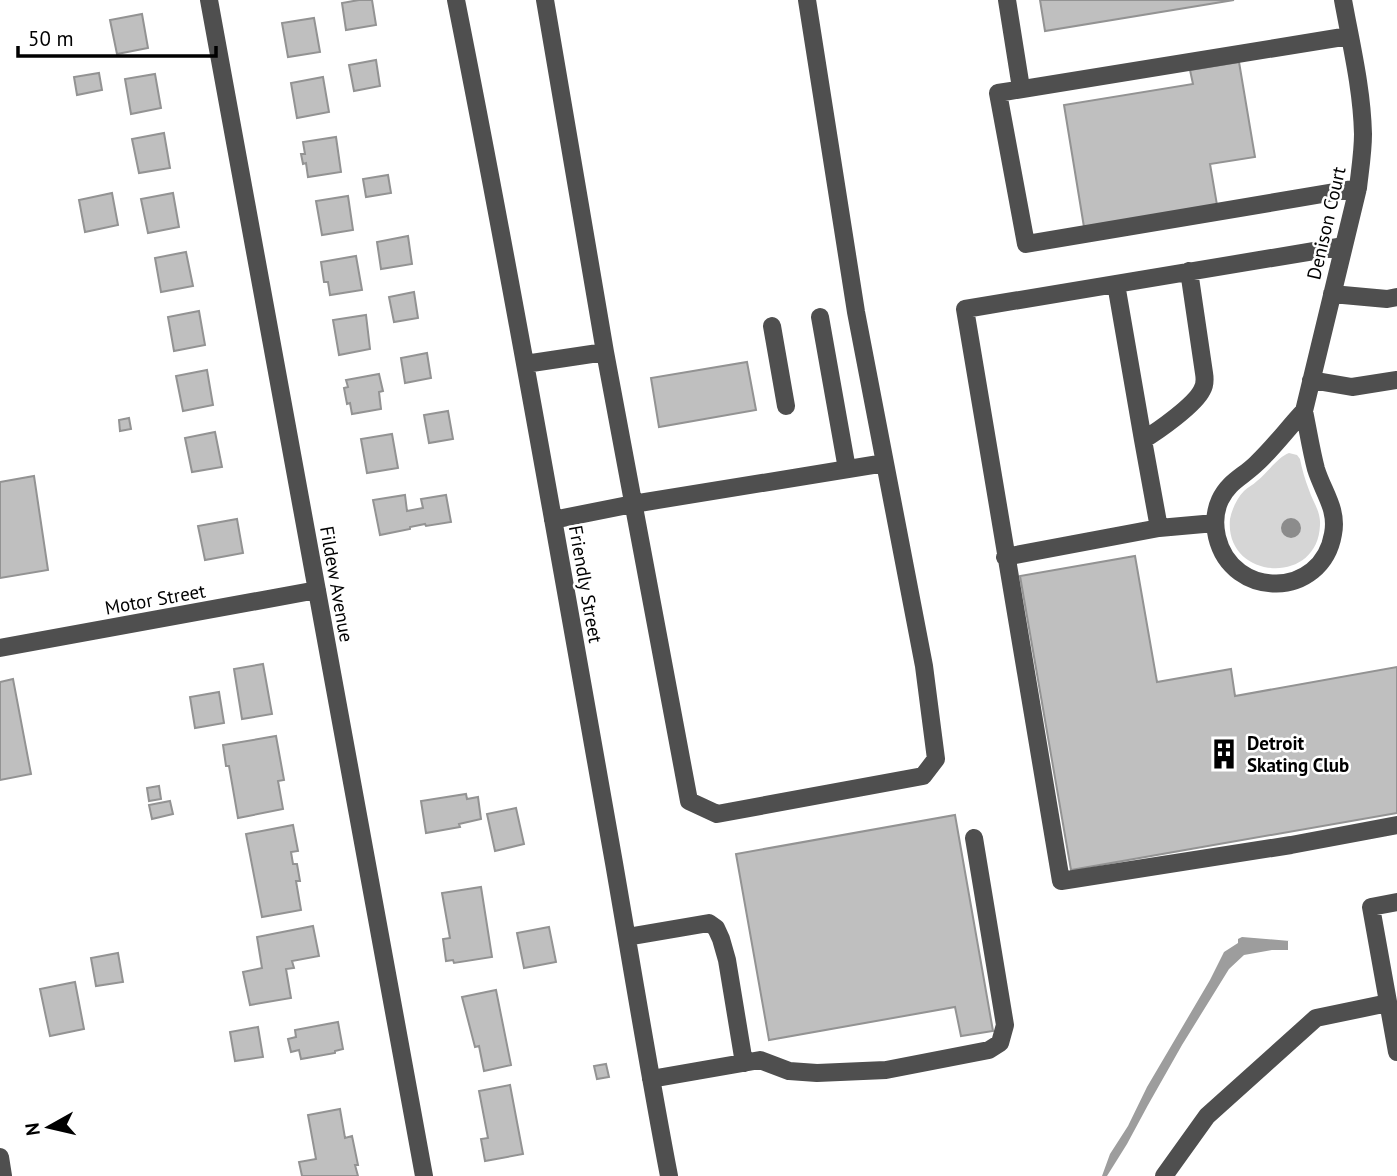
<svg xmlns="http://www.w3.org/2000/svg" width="1397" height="1176" viewBox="0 0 1397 1176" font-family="'PT Sans',sans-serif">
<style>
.green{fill:#d6d6d6}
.water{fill:#9d9d9d}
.building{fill:#bfbfbf;stroke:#939393;stroke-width:2}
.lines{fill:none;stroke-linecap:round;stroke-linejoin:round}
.minor{stroke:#4f4f4f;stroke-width:18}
.tree{fill:#8c8c8c}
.labels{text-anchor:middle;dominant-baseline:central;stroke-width:5;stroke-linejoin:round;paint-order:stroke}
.street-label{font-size:19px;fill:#000;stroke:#fff}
.poi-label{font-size:19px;font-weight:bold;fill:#000;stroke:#fff;text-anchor:start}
</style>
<rect width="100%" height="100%" fill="#fff"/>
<path class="green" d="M1289,453L1297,455L1300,459C1302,469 1305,480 1309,490C1313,502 1321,512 1320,525C1318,587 1224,580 1230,519C1232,509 1237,498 1244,491C1248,487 1253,485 1257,481C1267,473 1278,457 1289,453Z"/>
<path class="water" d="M1242,937L1290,941H1288V950H1272L1244,955L1229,969L1182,1045L1148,1105L1127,1144L1107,1176H1102L1110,1154L1128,1126L1147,1087L1210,980L1224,952L1238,943V939Z"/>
<path class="building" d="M359,0H372L376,25L346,30L342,3Z
M1040,0H1234L1045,31Z
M142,14L148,48L117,54L110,20Z
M314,18L320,52L288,57L282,23Z
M376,60L380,86L354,91L349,65Z
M1239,62L1255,157L1210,164L1217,205L1084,227L1064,105L1193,84L1190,70Z
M99,73L102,90L77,95L74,77Z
M155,74L161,108L131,114L125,79Z
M323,77L329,112L297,118L291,83Z
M164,133L170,168L139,173L132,139Z
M336,137L341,172L308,177L306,163L303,164L301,154H305L303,142Z
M388,175L391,193L366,197L363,179Z
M112,193L118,225L85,232L79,200Z
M173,193L179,227L148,233L141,199Z
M348,196L353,230L322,235L316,201Z
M408,236L412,264L381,269L377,242Z
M186,252L193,286L161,292L155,258Z
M356,256L362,290L330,295L328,282H324L321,262Z
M414,292L418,318L394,322L389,297Z
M199,311L205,345L174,351L168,317Z
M366,315L370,349L339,355L333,320Z
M427,353L431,378L405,383L401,358Z
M747,362L756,410L659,427L651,378Z
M207,370L213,405L183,411L176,376Z
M379,374L383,391L379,392L381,409L352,414L350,403L347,404L344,388L348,387L346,380Z
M448,411L453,439L429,443L424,415Z
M129,418L131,429L120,431L119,420Z
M215,432L222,467L192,472L185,438Z
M392,434L398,468L367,473L361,439Z
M34,476L48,570L0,578V482Z
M405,495L407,511L423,508L421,499L446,495L451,522L426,526L425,524L410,527V529L380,535L373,500Z
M237,519L243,553L205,560L198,526Z
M1135,556L1157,682L1231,669L1235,696L1397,667V813L1071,870L1020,576Z
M263,664L272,714L242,719L234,669Z
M13,679L31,774L0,780V682Z
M219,692L224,723L195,728L190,697Z
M276,736L284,780L278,781L283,809L238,818L229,766H226L223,745Z
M159,786L161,799L149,801L147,788Z
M466,794L467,799L478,797L481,819L459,824L460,827L426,833L421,801Z
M170,801L173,814L152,819L149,805Z
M516,808L524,844L495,851L487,814Z
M955,815L993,1031L961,1036L955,1007L769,1040L736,854Z
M293,825L298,851L291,852L293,864H297L300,881H296L301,910L262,917L246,834Z
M481,887L492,957L454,963L453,960L446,961L443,939L450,938L442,893Z
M313,926L319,956L292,961L294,968L286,969L291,998L250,1005L243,972L262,968L257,937Z
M549,927L556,962L524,968L517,933Z
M118,953L123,982L96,986L91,958Z
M75,982L84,1029L50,1036L40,989Z
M496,990L511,1065L484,1071L479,1046L475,1047L462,997Z
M338,1022L343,1049L335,1051V1053L301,1059L299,1050L291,1052L288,1039L296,1037L295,1030Z
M258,1027L263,1057L235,1061L230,1032Z
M606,1064L609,1077L597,1079L594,1066Z
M510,1085L523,1154L485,1161L481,1139L488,1138L479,1091Z
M340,1109L345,1138L352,1136L358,1165H355L358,1176H302L299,1162L316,1159L308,1115Z"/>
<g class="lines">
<path class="minor" d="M209,0L424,1176
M456,0C513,287 563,575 614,863C632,967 649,1072 669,1176
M545,0L605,352L689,801L717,814L923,776L936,759L924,666L856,312L807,0
M1007,0L1021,88
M1349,36L998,93L1026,244L1358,188
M1344,246L965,309L1061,881L1291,845L1397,825
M1116,284L1143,440
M1332,294L1387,299L1397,297
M820,317L847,469
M772,326L786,406
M525,364L605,352
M1311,380L1352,387L1397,380
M1304,411C1308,430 1311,450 1316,469C1323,492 1338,509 1333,534C1322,599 1232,600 1217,537C1214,524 1215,511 1220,500C1229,481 1243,477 1257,463C1274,447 1288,428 1304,411Z
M1304,411L1358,188C1360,170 1363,152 1363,134C1362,89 1351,44 1343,0
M553,520L633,504L885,463
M1159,528L1215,523
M1005,557L1159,528L1143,440C1158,431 1195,405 1202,390C1205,385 1205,379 1204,373L1189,271
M0,648L317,590
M1397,902L1371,907L1397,1052
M627,937L709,923L716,928L721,939L727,960L744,1063
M651,1079L760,1060L789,1071L817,1073L886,1070L989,1050L1000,1043L1005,1025L974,838
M0,1157L3,1176
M1164,1176L1207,1116L1316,1018L1388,1003"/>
</g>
<circle class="tree" cx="1291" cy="528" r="10"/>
<defs>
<g id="building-bare" transform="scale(2.415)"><path d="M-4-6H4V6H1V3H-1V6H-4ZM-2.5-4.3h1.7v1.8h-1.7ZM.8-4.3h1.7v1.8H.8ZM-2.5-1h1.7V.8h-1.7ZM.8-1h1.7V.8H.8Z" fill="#000" stroke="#fff" stroke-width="2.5" paint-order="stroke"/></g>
</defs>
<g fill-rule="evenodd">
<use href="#building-bare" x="1224" y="754"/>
</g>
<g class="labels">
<g class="street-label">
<text transform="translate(1326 223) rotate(-77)">Denison Court</text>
<text transform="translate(337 584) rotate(80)">Fildew Avenue</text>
<text transform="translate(586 584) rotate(80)">Friendly Street</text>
<text transform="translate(155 599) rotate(-10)">Motor Street</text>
</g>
<g class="poi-label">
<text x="1247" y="743">Detroit<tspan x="1247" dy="22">Skating Club</tspan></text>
</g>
</g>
<g transform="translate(49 1127) rotate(262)" stroke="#ffffff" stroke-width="5" paint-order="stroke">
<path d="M0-5L12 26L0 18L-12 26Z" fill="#000000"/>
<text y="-10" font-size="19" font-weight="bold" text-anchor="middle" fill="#000000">N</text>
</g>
<path d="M18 46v10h198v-10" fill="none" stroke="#000000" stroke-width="3.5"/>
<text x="28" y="46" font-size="21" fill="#000000" stroke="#ffffff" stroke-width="5" paint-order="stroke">50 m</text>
</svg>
